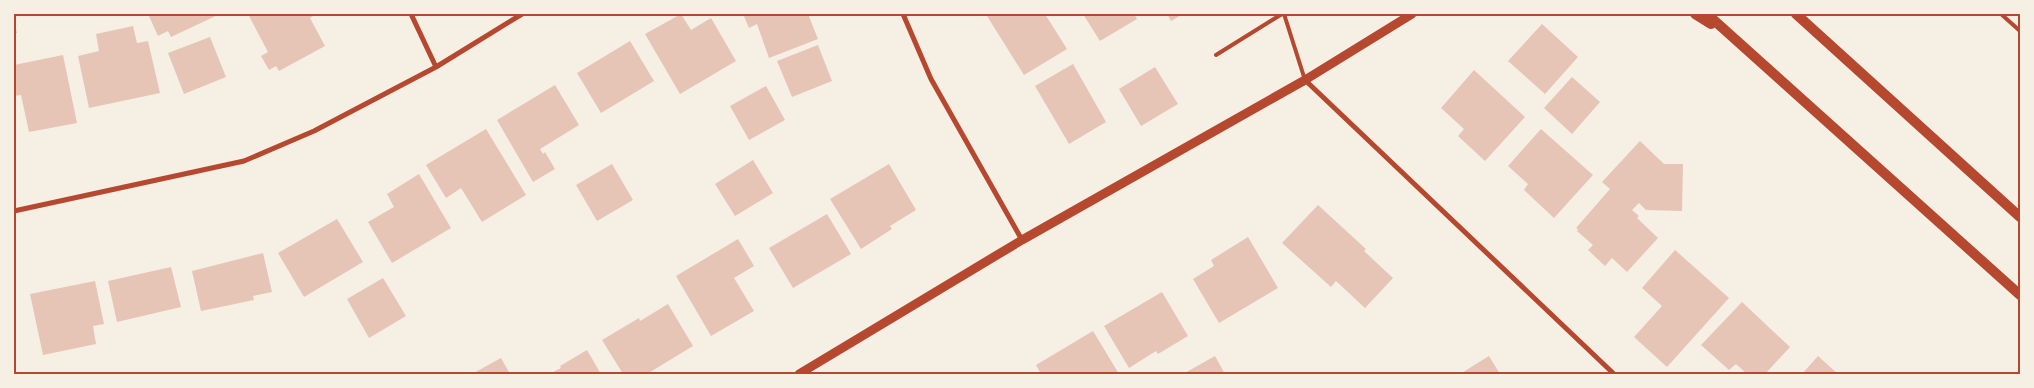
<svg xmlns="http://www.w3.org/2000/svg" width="2034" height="388" viewBox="0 0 2034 388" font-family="Manrope,sans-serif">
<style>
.building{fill:#e6c5b7}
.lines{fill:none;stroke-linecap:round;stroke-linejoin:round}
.service{stroke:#b5482f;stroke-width:4}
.minor{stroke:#b5482f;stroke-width:5}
.tertiary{stroke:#b5482f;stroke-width:9}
.secondary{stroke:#b5482f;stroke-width:10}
.neatline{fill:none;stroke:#b5482f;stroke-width:2}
</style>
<rect width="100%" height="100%" fill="#f6efe4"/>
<path class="building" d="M148,14H220L171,37L168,31L158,36Z
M248,14H312L313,16L310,18L325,46L279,71L276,66L269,70L261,56L268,52Z
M681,14L691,30L711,18L736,61L680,94L645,34Z
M743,14H808L818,39L769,58L757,24L749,28Z
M990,14H1045L1067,49L1024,75L987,16Z
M1083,14H1134L1137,19L1100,41Z
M1167,14H1183L1171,21Z
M14,21L17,33H14Z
M1542,24L1578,57L1545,94L1508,61Z
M133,26L137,43L148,41L160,93L89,108L78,56L99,51L96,34Z
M210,37L226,77L184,94L168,53Z
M630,41L654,81L601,113L577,73Z
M818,45L832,81L792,97L777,61Z
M63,55L77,123L29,132L21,95L14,96V65Z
M1073,64L1106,122L1069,144L1035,86Z
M1155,67L1178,104L1141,126L1119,89Z
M1474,70L1525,117L1485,161L1458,136L1464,129L1441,108Z
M1572,77L1600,102L1572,134L1544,108Z
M555,85L579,125L540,149L543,154L545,152L555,169L533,182L497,120Z
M766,86L785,120L749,140L730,106Z
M486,129L526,195L482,222L461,188L446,198L426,165Z
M1541,129L1593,175L1554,218L1524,190L1528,184L1508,166Z
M1640,141L1664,164H1683L1682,211L1646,210L1639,203L1632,210L1639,216L1637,218L1658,238L1627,272L1612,258L1605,266L1588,250L1593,245L1577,231L1578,229L1576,228L1610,189L1602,182Z
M753,160L773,193L735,216L715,184Z
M612,164L633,200L597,221L576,185Z
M889,164L916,210L890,226L892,229L861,249L830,199Z
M419,174L451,228L392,263L368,222L394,207L387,194Z
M1318,205L1366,249L1364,251L1393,278L1365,308L1336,281L1331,287L1282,243Z
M827,214L851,254L793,288L769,248Z
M337,219L363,262L304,297L278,253Z
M1248,237L1278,288L1219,323L1193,279L1214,266L1211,260Z
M738,239L754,266L734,278L754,311L711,336L676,276Z
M1675,250L1729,298L1667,367L1634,337L1662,306L1642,288Z
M263,253L272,292L253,296L254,300L201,311L192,271Z
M171,267L181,307L117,322L108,281Z
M383,278L406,316L369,338L347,299Z
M95,281L104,324L93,326L96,344L43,355L30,294Z
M1162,292L1188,336L1158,354L1156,351L1129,368L1104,326Z
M1742,302L1790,347L1765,374H1747L1736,364L1729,370L1701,345Z
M668,304L693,346L647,374H623L602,340L639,318L640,321Z
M1093,331L1119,374H1041L1036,365Z
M587,350L601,374H549L561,368L560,366Z
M1215,356L1225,374H1183Z
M1489,356L1500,374H1460Z
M1818,356L1838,374H1802Z
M501,358L510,374H472Z"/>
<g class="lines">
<path class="service" d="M1284,14L1305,80
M2001,14L2020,31
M1216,55L1282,14"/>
<path class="minor" d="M411,14L436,67
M903,14L931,79L1022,240
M1305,80L1614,374
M14,211L244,161L314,131L436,67L522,14"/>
<path class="tertiary" d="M799,374L1022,240L1305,80L1412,14"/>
<path class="secondary" d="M1695,14L1711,24
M1707,14L2020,295
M1796,14L2020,217"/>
</g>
<rect width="2034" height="388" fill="none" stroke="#f6efe4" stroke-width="30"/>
<rect x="15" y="15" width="2004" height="358" class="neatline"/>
</svg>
